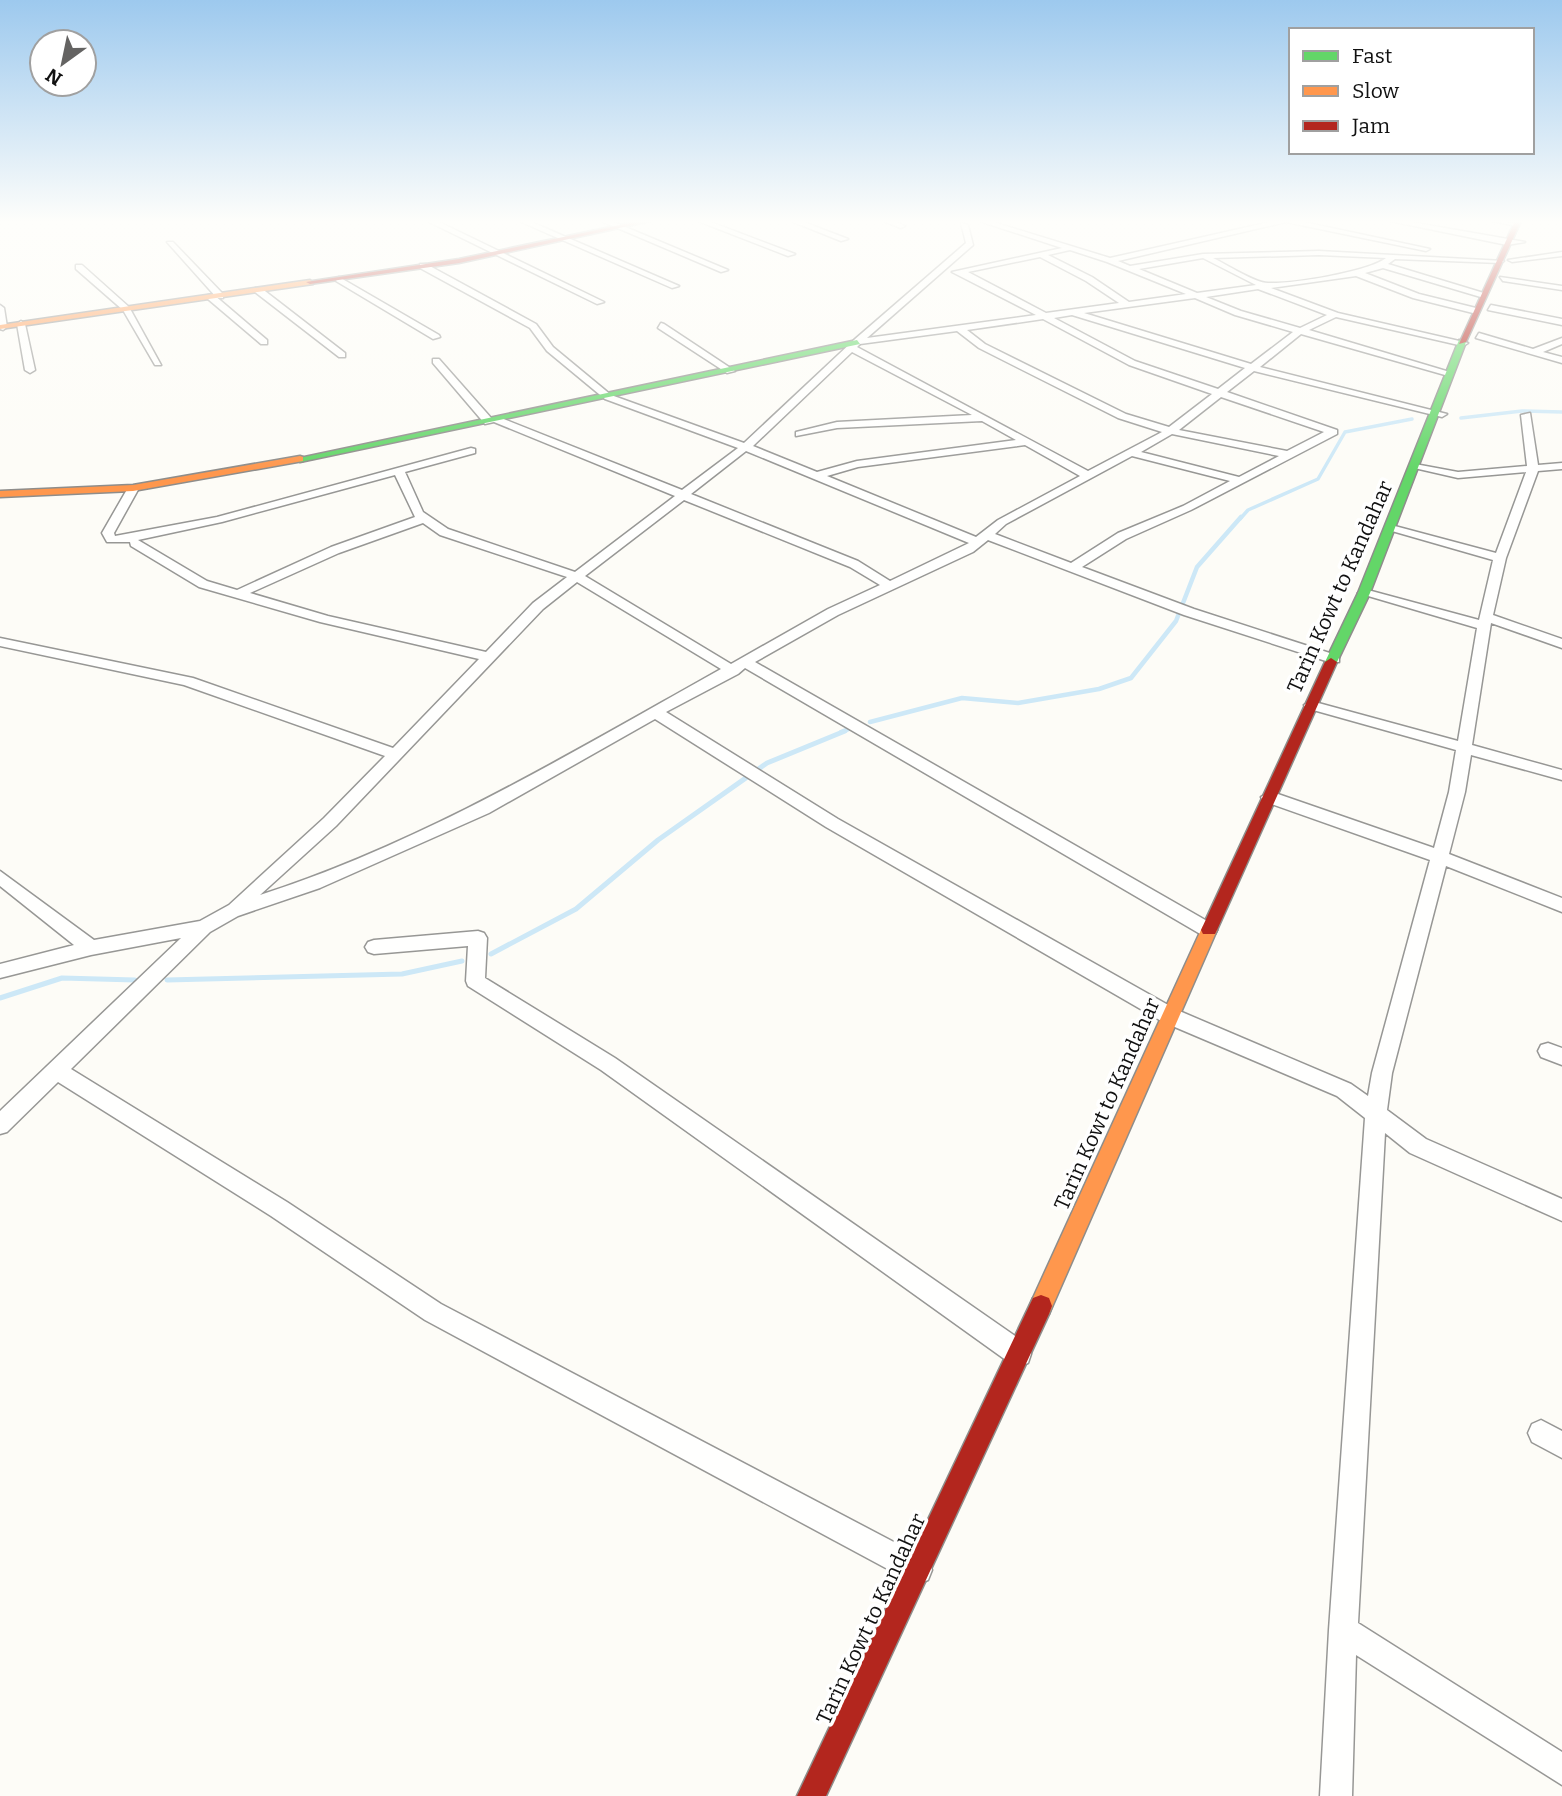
<svg xmlns="http://www.w3.org/2000/svg" width="1562" height="1796" viewBox="0 0 1562 1796" font-family="Bitter,serif">
<style>
.lines{fill:none;stroke-linecap:round;stroke-linejoin:round}
.stream-far2{stroke:#cde8f7;stroke-width:3.5}
.stream-far1{stroke:#cde8f7;stroke-width:4.5}
.stream{stroke:#cde8f7;stroke-width:5}
.street-casing{stroke:#979795;stroke-width:3}
.fast-casing{stroke:#8e8d8b;stroke-width:3}
.slow-casing{stroke:#8e8d8b;stroke-width:3}
.jam-casing{stroke:#8e8d8b;stroke-width:3}
.street{fill:#fffffe;fill-rule:evenodd}
.fast{fill:#63d668;fill-rule:evenodd}
.slow{fill:#ff974d;fill-rule:evenodd}
.jam{fill:#b3261e;fill-rule:evenodd}
.labels{text-anchor:middle;dominant-baseline:central;stroke-width:7;stroke-linejoin:round;paint-order:stroke}
.street-label{font-size:21px;fill:#111;stroke:#fff}
</style>
<rect width="100%" height="100%" fill="#fdfcf7"/>
<g class="lines">
<path class="stream-far2" d="M1461,418L1522,411L1562,412
M1240,519L1248,510L1318,479L1345,432L1412,419"/>
<path class="stream-far1" d="M870,722L962,698L1018,703L1099,689L1131,678L1176,621L1197,567L1241,517
M841,732L849,729"/>
<path class="stream" d="M491,954L576,909L658,840L767,763L845,731
M167,980L402,974L462,961
M0,998L62,978L135,980"/>
<g class="street-casing">
<path id="street" d="M427,221H437L604,302L597,304Z
M519,221H529L679,286L672,288Z
M601,221H611L728,270L721,272Z
M698,221H708L795,254L788,256Z
M791,221H801L848,239L841,241Z
M883,221H894L905,226L901,228Z
M979,221H990L1110,258L1274,221H1299L1430,249L1426,251L1286,222L1118,261L1130,266L1203,254L1319,251L1504,261L1500,263L1395,259L1388,264L1487,294L1484,298L1383,268L1365,273L1419,294L1480,309L1477,314L1413,298L1356,276L1271,288L1338,313L1468,343L1463,346L1336,317L1309,330L1453,373L1445,375L1301,334L1260,367L1447,414L1442,417L1254,371L1227,392L1337,430V434L1191,510L1126,539L1082,567L1194,609L1339,656V662H1329L1184,615L988,540L973,552L838,615L755,662L1214,925L1217,930L1214,935H1202L745,668L738,674L666,712L838,819L1177,1010L1351,1084L1368,1096L1372,1073L1430,860L1263,801L1261,797L1269,792L1275,793L1434,848L1449,792L1456,750L1306,708L1304,705L1311,701L1458,741L1477,628L1358,593L1364,589L1479,620L1493,560L1385,529L1391,525L1496,553L1526,472L1458,478L1410,467L1415,464L1458,472L1527,466L1521,415L1530,413L1538,465L1562,463V469L1538,471L1506,558L1493,615L1562,639V648L1491,623L1472,745L1562,770V780L1471,755L1465,792L1449,854L1562,898V912L1446,866L1392,1073L1387,1110L1426,1139L1562,1199V1221L1410,1153L1385,1133L1358,1623L1562,1752V1785L1356,1655L1352,1796H1320L1329,1630L1365,1118L1337,1096L1163,1022L826,827L655,719L489,813L320,888L238,916L210,932L71,1069L287,1202L441,1304L928,1560L932,1570L928,1580L918,1584L908,1580L425,1320L271,1216L58,1082L7,1132L0,1134V1111L181,938L91,955L0,978V964L74,945L0,886V871L94,940L200,921L229,905L324,818L385,756L184,685L0,646V638L193,678L393,748L479,659L320,622L199,587L131,546L130,542H107L102,533L129,486L139,488L114,533L115,536L217,517L471,448L475,449V453L405,472L423,512L448,529L575,572L675,496L494,422L485,424L433,363V359H439L492,419L501,418L682,490L738,448L605,399L547,351L530,328L420,268V264H426L536,324L553,347L611,395L744,443L854,340L966,243L961,223L968,225L973,245L867,338L1036,315L952,272L1062,248ZM1070,250L1107,262L1186,294L1129,302L1092,277L1048,255ZM1319,255L1386,258C1368,272 1292,284 1268,283C1255,283 1226,264 1213,258ZM1040,257L1086,281L1119,303L1046,313L968,272ZM1203,258L1256,285L1197,293L1139,269ZM1258,289L1327,315L1300,328L1241,311L1206,297ZM1195,298L1235,315L1293,332L1251,364L1084,313ZM1072,315L1245,368L1218,389L1135,361L1054,318ZM1043,319L1129,365L1212,394L1169,427L1126,414L985,344L967,330ZM957,331L979,348L1118,418L1162,432L1088,471L857,347L860,344ZM852,352L972,415L837,422L796,432V436L837,428L982,421L1016,440L857,461L817,472L753,446ZM1221,397L1324,432L1287,451L1179,430ZM1172,434L1279,456L1239,477L1141,452ZM1025,445L1080,476L998,520L976,537L827,476L858,467ZM746,451L969,543L890,581L858,561L691,494ZM1132,456L1230,481L1183,506L1118,533L1071,563L995,534L1006,524ZM395,475L415,517L331,547L237,590L207,581L138,540L222,522ZM684,500L850,567L880,585L828,609L731,664L585,576ZM423,523L440,535L567,577L533,603L486,652L328,616L250,593L339,553ZM577,582L721,669C571,753 424,842 260,895L336,826L543,609Z
M1390,221H1405L1525,242L1507,245Z
M1493,221L1520,224L1516,226Z
M167,242H173L223,294V298H217Z
M1562,252V256L1512,262L1508,260Z
M76,265H82L129,307L161,365H155L123,310L76,269Z
M339,277L439,335L440,337L433,339L336,281Z
M1500,277L1562,286V290L1503,281Z
M255,288H261L345,353V357H339L255,292Z
M208,295H214L267,340V344H261L208,299Z
M0,305L4,308L7,327L3,330L0,329Z
M1491,305L1562,319V325L1488,310Z
M21,321L25,324L35,370L30,373L25,370L17,324Z
M661,323L664,324L735,371L727,373L658,328Z
M1479,333L1533,349L1562,338V344L1543,352L1562,357V363L1476,338Z
M478,931L484,933L487,938L485,978L615,1058L1028,1345L1031,1354L1028,1363L1019,1366L1010,1363L601,1070L468,986L466,981L468,946L374,954L368,952L365,947L368,942L374,940Z
M1548,1043L1562,1048V1065L1541,1057L1538,1051L1541,1045Z
M1541,1420L1562,1431V1458L1532,1442L1528,1433L1532,1424Z"/>
</g>
<g class="fast-casing">
<path id="fast" d="M857,340L860,344L300,462L295,459Z
M1459,340L1466,342L1370,593L1337,662L1331,666L1327,665L1325,662L1358,593Z"/>
</g>
<g class="slow-casing">
<path id="slow" d="M310,280L313,284L0,329V325Z
M300,456L303,457V461L133,491L0,497V491L133,485Z
M1209,924L1215,926L1217,930L1049,1314L1041,1317L1033,1314L1030,1306L1033,1298L1201,930L1203,926Z"/>
</g>
<g class="jam-casing">
<path id="jam" d="M639,221H651L459,263L310,284L306,282L459,259Z
M1515,221H1521L1466,342L1459,344Z
M1331,658L1337,662L1217,930L1215,934H1203L1201,930L1325,662Z
M1041,1295L1049,1298L1052,1306L1049,1314L826,1796H797L1033,1298Z"/>
</g>
<use href="#street" class="street"/>
<use href="#fast" class="fast"/>
<use href="#slow" class="slow"/>
<use href="#jam" class="jam"/>
</g>
<linearGradient id="sky" x2="0" y2="1"><stop stop-color="#9dc9ee"/><stop offset="0.47" stop-color="#fefefb"/><stop offset="1" stop-color="#fefefb" stop-opacity="0"/></linearGradient>
<rect width="1562" height="472" fill="url(#sky)"/>
<g class="labels">
<g class="street-label">
<text transform="translate(1340 587) rotate(-66)">Tarin Kowt to Kandahar</text>
<text transform="translate(1107 1104) rotate(-66)">Tarin Kowt to Kandahar</text>
<text transform="translate(871 1619) rotate(-65)">Tarin Kowt to Kandahar</text>
</g>
</g>
<rect x="1289" y="28" width="245" height="126" fill="#ffffff" stroke="#a0a0a0" stroke-width="2"/>
<rect x="1303" y="51" width="35" height="10" fill="#63d668" stroke="#a0a0a0" stroke-width="2"/>
<text x="1352" y="63" font-size="21" fill="#111111">Fast</text>
<rect x="1303" y="86" width="35" height="10" fill="#ff974d" stroke="#a0a0a0" stroke-width="2"/>
<text x="1352" y="98" font-size="21" fill="#111111">Slow</text>
<rect x="1303" y="121" width="35" height="10" fill="#b3261e" stroke="#a0a0a0" stroke-width="2"/>
<text x="1352" y="133" font-size="21" fill="#111111">Jam</text>
<g transform="translate(63 63) rotate(213)"><circle r="33" fill="#ffffff" stroke="#a0a0a0" stroke-width="2"/>
<path d="M0-5L12 26L0 18L-12 26Z" fill="#646362"/>
<text y="-10" font-size="19" font-weight="bold" text-anchor="middle" fill="#111111">N</text>
</g>
</svg>
